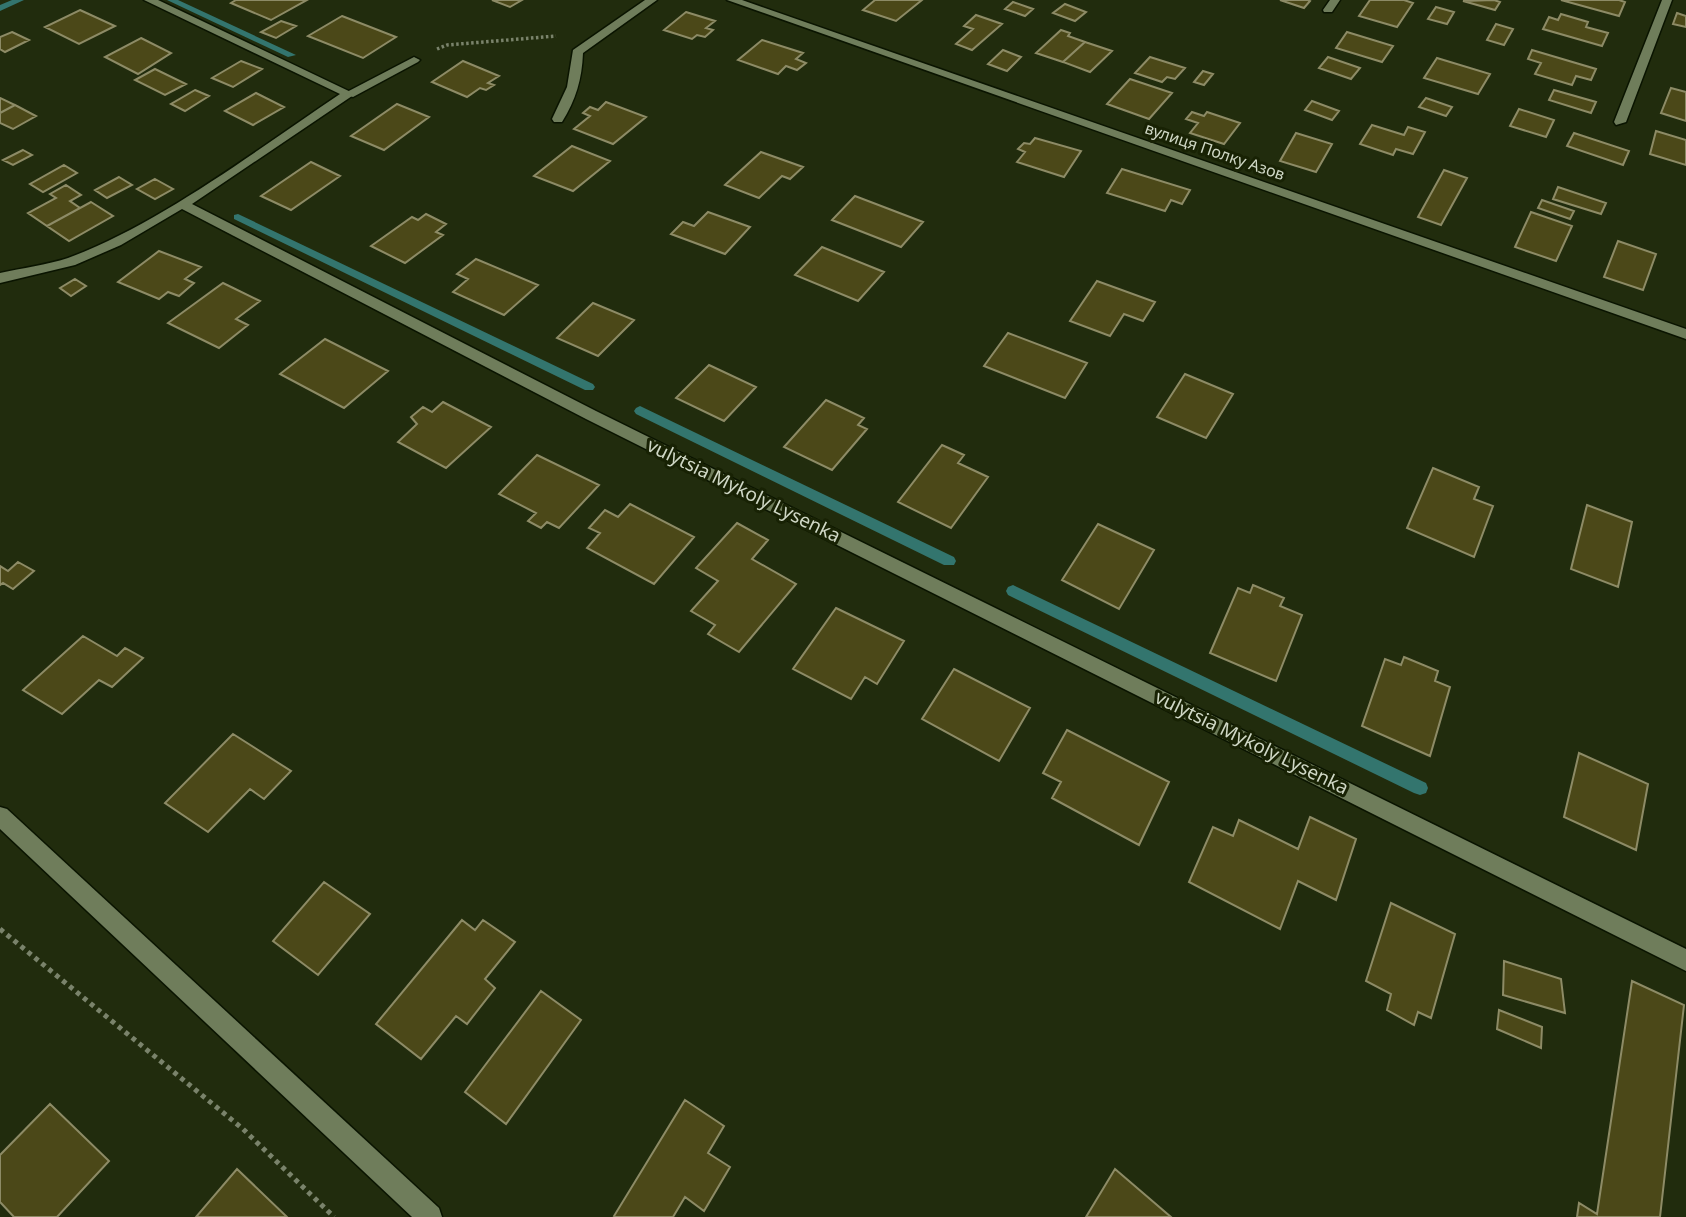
<svg xmlns="http://www.w3.org/2000/svg" width="1686" height="1217" viewBox="0 0 1686 1217" font-family="'Noto Sans',sans-serif">
<style>
.lines{fill:none;stroke-linecap:round;stroke-linejoin:round}
.stream{fill:#33756e;fill-rule:evenodd}
.building{fill:#4b4818;stroke:#8d8b66;stroke-width:2}
.lane-casing{stroke:#0a1400;stroke-width:3}
.street-casing{stroke:#0a1400;stroke-width:3}
.secondary-casing{stroke:#0a1400;stroke-width:3}
.path-far1{stroke:#7a836b;stroke-width:3.5;stroke-dasharray:2.5 2.5;stroke-linecap:butt}
.path{stroke:#7a836b;stroke-width:5;stroke-dasharray:4.5 4.5;stroke-linecap:butt}
.lane{fill:#6f7d5b;fill-rule:evenodd}
.street{fill:#6f7d5b;fill-rule:evenodd}
.secondary{fill:#6f7d5b;fill-rule:evenodd}
.labels{text-anchor:middle;dominant-baseline:central;stroke-width:6;stroke-linejoin:round;paint-order:stroke}
.far-street-label{font-size:16px;fill:#cfd7c5;stroke:#182204}
.street-label{font-size:19px;fill:#cfd7c5;stroke:#182204}
</style>
<rect width="100%" height="100%" fill="#212c0d"/>
<g class="lines">
<path class="stream" d="M12,0H24L0,11V5Z
M167,0H178L296,55L288,57Z
M238,214L593,384L595,387L593,390H585L234,219V215Z
M640,406L954,557L956,561L954,565H944L636,414L634,411L636,408Z
M1013,585L1426,783L1428,788L1426,793L1420,795L1414,793L1008,595L1006,591L1008,587Z"/>
</g>
<path class="building" d="M236,0H307L271,20L231,3Z
M492,0H522L510,7Z
M875,0H922L896,21L863,10Z
M1280,0H1308L1310,1L1304,8Z
M1370,0H1404L1413,3L1397,27L1359,16Z
M1494,0L1500,2L1495,10L1463,1Z
M1561,0H1619L1625,2L1619,16Z
M1013,2L1033,9L1025,16L1005,9Z
M1065,4L1086,12L1075,21L1053,13Z
M1436,7L1454,12L1447,24L1428,19Z
M80,10L115,26L79,44L45,27Z
M686,12L715,21L706,28L713,30L705,37L697,35L692,39L664,30Z
M1677,13L1686,16V27L1673,24Z
M1561,14L1588,22L1586,27L1608,33L1602,46L1543,29L1549,17L1558,20Z
M976,15L1002,24L972,50L956,44L973,29L964,26Z
M342,16L396,37L363,58L308,36Z
M281,21L296,26L276,38L261,32Z
M1496,24L1513,29L1504,45L1487,40Z
M1061,30L1070,33L1068,36L1085,42L1063,62L1036,53Z
M12,32L29,40L5,52L0,49V37Z
M1347,32L1393,46L1382,62L1336,48Z
M141,38L171,53L138,74L105,57Z
M762,40L803,53L796,59L806,63L797,70L786,66L778,74L738,60Z
M1085,42L1112,51L1090,72L1063,62Z
M1003,50L1021,57L1007,71L988,64Z
M1532,50L1596,69L1591,80L1576,76L1572,85L1535,74L1541,63L1528,59Z
M1150,57L1185,68L1175,79L1167,77L1162,82L1135,73Z
M1328,57L1360,68L1351,79L1319,68Z
M1437,58L1490,74L1478,94L1424,78Z
M241,61L262,69L233,87L212,78Z
M463,61L499,76L488,83L494,85L486,90L480,88L467,97L432,82Z
M155,69L186,84L165,95L135,80Z
M1203,71L1213,74L1204,85L1194,82Z
M1130,79L1172,93L1149,119L1107,104Z
M1671,88L1686,92V121L1661,113Z
M195,90L209,96L185,111L171,104Z
M1554,90L1596,102L1591,113L1549,100Z
M256,93L284,107L253,125L225,111Z
M0,98L15,105L0,113Z
M1426,98L1452,107L1446,116L1419,107Z
M1312,101L1339,111L1332,120L1305,110Z
M606,102L646,117L613,144L574,129L590,116L583,113L590,107L598,110Z
M397,104L429,117L384,150L351,136Z
M15,105L36,116L13,129L0,123V113Z
M1519,109L1554,120L1546,137L1510,126Z
M1192,112L1204,116L1207,112L1240,123L1224,144L1190,133L1198,123L1186,119Z
M1372,125L1404,135L1408,127L1425,132L1413,154L1396,149L1393,155L1360,144Z
M1656,131L1686,140V165L1650,154Z
M1296,133L1332,144L1316,172L1280,161Z
M1574,133L1629,151L1623,165L1567,146Z
M1035,138L1081,151L1064,177L1017,162L1025,152L1018,149L1024,143L1030,144Z
M572,146L610,161L573,191L534,176Z
M23,150L32,155L13,165L3,160Z
M761,152L803,167L790,179L782,176L759,198L725,185Z
M311,162L340,176L291,210L261,196Z
M64,165L77,173L43,192L30,184Z
M1122,169L1190,190L1182,204L1171,200L1165,211L1107,193Z
M1444,170L1467,178L1441,225L1418,217Z
M119,177L132,185L107,198L95,190Z
M155,179L173,189L155,199L137,189Z
M66,185L81,195L70,201L80,208L47,226L28,213L56,198L50,194Z
M1558,187L1606,203L1601,214L1553,199Z
M855,196L923,222L901,247L832,220Z
M1542,200L1574,211L1570,219L1538,208Z
M91,202L113,216L69,241L47,226Z
M708,212L750,227L725,254L671,234L683,222L694,226Z
M1531,212L1572,226L1556,261L1515,247Z
M426,214L446,224L436,232L443,235L405,263L371,246L412,217L418,220Z
M1618,241L1656,254L1643,290L1604,277Z
M822,247L884,272L858,301L795,275Z
M159,251L201,267L185,279L194,283L179,296L168,292L159,299L118,282Z
M476,259L538,285L504,315L453,292L468,279L457,274Z
M75,279L86,286L71,296L60,288Z
M1097,281L1155,302L1143,321L1124,314L1110,336L1070,321Z
M223,283L260,301L236,319L248,325L219,348L168,323Z
M593,303L634,320L598,356L557,338Z
M1008,333L1087,363L1065,398L984,366Z
M325,339L388,371L344,408L280,374Z
M709,365L756,387L724,421L676,398Z
M1185,374L1233,394L1206,438L1157,417Z
M826,400L864,418L858,425L867,429L832,470L784,447Z
M443,402L491,427L446,468L398,442L417,424L411,417L423,407L432,412Z
M942,445L964,455L958,463L988,477L951,528L898,502Z
M537,455L599,485L559,528L547,522L541,528L528,521L536,513L499,494Z
M1433,468L1479,487L1474,499L1493,506L1474,557L1407,528Z
M630,504L694,537L654,584L587,548L600,533L589,528L605,510L618,517Z
M1587,505L1632,522L1618,587L1571,569Z
M737,523L768,540L752,559L796,584L739,652L708,634L715,625L691,611L718,581L696,568Z
M1098,524L1154,550L1119,609L1062,580Z
M18,562L34,571L13,589L3,583L0,585V566L8,571Z
M1253,585L1284,598L1280,606L1302,615L1276,681L1210,653L1238,588L1250,593Z
M836,608L904,641L877,684L865,677L851,699L793,669Z
M83,636L117,656L125,648L143,658L112,687L99,680L62,714L23,690Z
M1404,657L1438,671L1435,681L1450,687L1430,756L1362,726L1385,659L1401,665Z
M954,669L1030,708L999,761L922,719Z
M1067,730L1169,782L1139,845L1052,798L1061,782L1043,773Z
M233,734L291,771L264,799L250,789L208,832L165,803Z
M1579,753L1648,784L1636,850L1564,817Z
M1310,817L1356,839L1336,900L1298,881L1280,929L1189,882L1213,827L1233,836L1239,820L1298,849Z
M324,882L370,914L318,975L273,941Z
M1391,903L1455,934L1431,1018L1418,1012L1414,1025L1387,1010L1391,994L1366,981Z
M462,920L475,930L483,920L515,942L485,979L495,988L467,1024L456,1016L421,1059L376,1024Z
M1504,961L1561,979L1565,1013L1503,995Z
M1632,981L1684,1005L1660,1217H1577L1579,1203L1597,1214Z
M541,991L581,1020L506,1124L465,1092Z
M1499,1010L1542,1027L1541,1048L1497,1029Z
M685,1100L724,1126L708,1153L730,1167L704,1211L685,1197L673,1217H616L614,1216Z
M50,1104L109,1161L57,1217H14L0,1202V1155Z
M237,1169L287,1217H196Z
M1115,1169L1171,1217H1086Z"/>
<g class="lines">
<g class="lane-casing">
<path id="lane" d="M645,0H657L583,53C582,79 576,100 562,122H554L552,119L567,87L573,50Z
M414,57L420,60L418,62L353,97L343,94Z"/>
</g>
<g class="street-casing">
<path id="street" d="M144,0H158L355,94L192,204L596,411L1686,949V971L586,419L182,209L121,245L75,265L0,283V273C22,268 47,265 68,258C160,224 258,149 340,94Z
M727,0H742L1686,329V339Z
M1330,0H1340L1332,12H1324L1323,10Z
M1662,0H1672L1626,122L1616,125L1614,122Z"/>
</g>
<g class="secondary-casing">
<path id="secondary" d="M0,807L7,809L439,1208L442,1217H412L0,829Z"/>
</g>
<path class="path-far1" d="M437,49L447,45L556,36"/>
<path class="path" d="M0,929L243,1129L334,1217"/>
<use href="#lane" class="lane"/>
<use href="#street" class="street"/>
<use href="#secondary" class="secondary"/>
</g>
<g class="labels">
<g class="far-street-label">
<text transform="translate(1215 151) rotate(19)">вулиця Полку Азов</text>
</g>
<g class="street-label">
<text transform="translate(744 490) rotate(26)">vulytsia Mykoly Lysenka</text>
<text transform="translate(1252 742) rotate(26)">vulytsia Mykoly Lysenka</text>
</g>
</g>
</svg>
